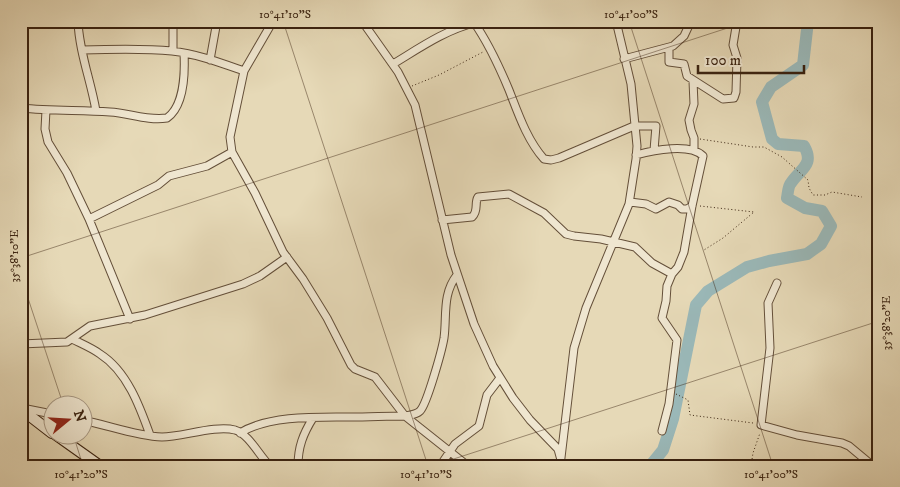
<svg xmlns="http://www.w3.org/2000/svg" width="900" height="487" viewBox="0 0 900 487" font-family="'IM FELL DW Pica',serif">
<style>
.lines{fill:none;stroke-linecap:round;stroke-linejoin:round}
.river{stroke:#9ab8b8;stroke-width:12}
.street-casing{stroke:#644f39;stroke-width:9}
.secondary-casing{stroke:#39210f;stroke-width:12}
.path{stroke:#39210f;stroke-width:1;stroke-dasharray:1 2.5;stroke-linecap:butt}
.street{stroke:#efe6d0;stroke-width:7}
.secondary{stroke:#efe6d0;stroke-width:10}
.ticks{fill:none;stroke:#39210f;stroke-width:1;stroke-opacity:0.45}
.neatline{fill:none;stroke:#39210f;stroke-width:2}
.ticks-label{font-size:12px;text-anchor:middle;fill:#39210f}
</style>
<rect width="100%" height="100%" fill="#e6d9b7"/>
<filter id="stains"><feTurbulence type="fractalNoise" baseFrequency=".004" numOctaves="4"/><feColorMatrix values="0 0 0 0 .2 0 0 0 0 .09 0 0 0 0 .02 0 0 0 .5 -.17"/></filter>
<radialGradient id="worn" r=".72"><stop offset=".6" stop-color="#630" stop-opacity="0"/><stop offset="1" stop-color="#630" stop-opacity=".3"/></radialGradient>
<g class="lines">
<path class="river" d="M650,466L663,450L673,419L696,305L708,291L747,267L769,261L807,254L821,244L831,226L822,211L805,208L787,198C788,193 788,186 791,183C800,169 815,165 804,146L778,144L772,139L762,102L771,87L803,65L808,21"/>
<g class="street-casing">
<path id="street" d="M78,21C79,52 91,81 96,111
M173,21V51
M273,21L244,71L230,137L232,152L255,193L283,252L303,279L327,318L351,365L355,369L375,377L405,416L468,466
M362,21L398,72L415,105L451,255L474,324L493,366L513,398L530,420L558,449L561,460
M473,21C488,42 499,66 509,90C518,113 527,140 544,159L551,160L559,158L634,126H656L654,150
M669,48V62L684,64L687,76L723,99L734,98L736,92L737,58L733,45L737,21
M82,50C112,49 143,48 172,51C197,54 221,63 244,71
M624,59L673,46L684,36L691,21
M210,60L217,21
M393,64C418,49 445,30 474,23
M693,81L694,104L689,120L691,130L694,138V150
M21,108C51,111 80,110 110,112C129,113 147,121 167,118C184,106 185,73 184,53
M46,110L45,129L48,142L67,173L89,219L130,319
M636,155C654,150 690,143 703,156L692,206L684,252L678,267L672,274L667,286L666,301L662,318L677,340L669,404L662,431
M630,202L646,204L656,209L669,202L678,205L682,209H687L692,206
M89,219L158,185L169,176L207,166L232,152
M442,220L472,217C479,211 474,203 478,197L509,194L544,213L566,234L574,236L601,239L635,247L652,263L672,274
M777,283L768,303L770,348L761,425L797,435L842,443L849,446L873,466
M72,339C82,344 92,348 100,354C127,371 140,407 150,435
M21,344L67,342L90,326L145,315L243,284L260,276L287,257
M22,408L52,414
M82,420C108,425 136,436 162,437C182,437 215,425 235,430C249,434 260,457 270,466
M240,433C269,415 318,417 351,417C369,417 387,416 405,416C410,415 416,415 420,411C427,404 442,350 444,338C447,316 442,294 457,275
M298,466C298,447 303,434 313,418
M440,466L455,444L479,426L487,395L500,378
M560,466L574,348L586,308L629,204L636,159L637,146L631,84L616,21"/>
</g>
<g class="secondary-casing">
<path id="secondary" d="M21,409L52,433
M55,434L100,466"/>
</g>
<path class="path" d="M412,86L439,75L483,52
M700,139L753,147H764L782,157L808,180L809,188L813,195H825L832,192L862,197
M700,206L754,212L723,238L704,250
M676,394L688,400L690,415L753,423
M751,466L753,453L760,433"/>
<use href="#street" class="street"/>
<use href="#secondary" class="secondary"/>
</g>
<path class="ticks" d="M283,21L428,466M629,21L773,466M21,258L749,21M21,277L63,404M73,434L83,466M432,466L879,321"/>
<rect width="900" height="487" fill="none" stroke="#e6d9b7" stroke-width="55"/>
<g transform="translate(68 420) rotate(72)"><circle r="24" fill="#efe6d0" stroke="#a69783"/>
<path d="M0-4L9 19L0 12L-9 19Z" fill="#8f2418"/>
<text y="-8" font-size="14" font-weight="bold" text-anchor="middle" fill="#39210f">N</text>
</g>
<path d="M698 65v8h106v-8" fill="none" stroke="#39210f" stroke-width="2.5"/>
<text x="705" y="65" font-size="15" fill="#39210f" stroke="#efe6d0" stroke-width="4" paint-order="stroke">100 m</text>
<rect x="28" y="28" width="844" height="432" class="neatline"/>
<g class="ticks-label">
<text x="285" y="18">10°41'10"S</text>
<text x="631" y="18">10°41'00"S</text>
<text transform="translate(14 256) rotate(-90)" y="4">35°38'10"E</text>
<text transform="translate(886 323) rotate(-90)" y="4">35°38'20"E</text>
<text x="81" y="478">10°41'20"S</text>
<text x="426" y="478">10°41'10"S</text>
<text x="771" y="478">10°41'00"S</text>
</g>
<rect width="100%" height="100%" filter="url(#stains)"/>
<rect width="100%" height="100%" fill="url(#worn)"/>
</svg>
